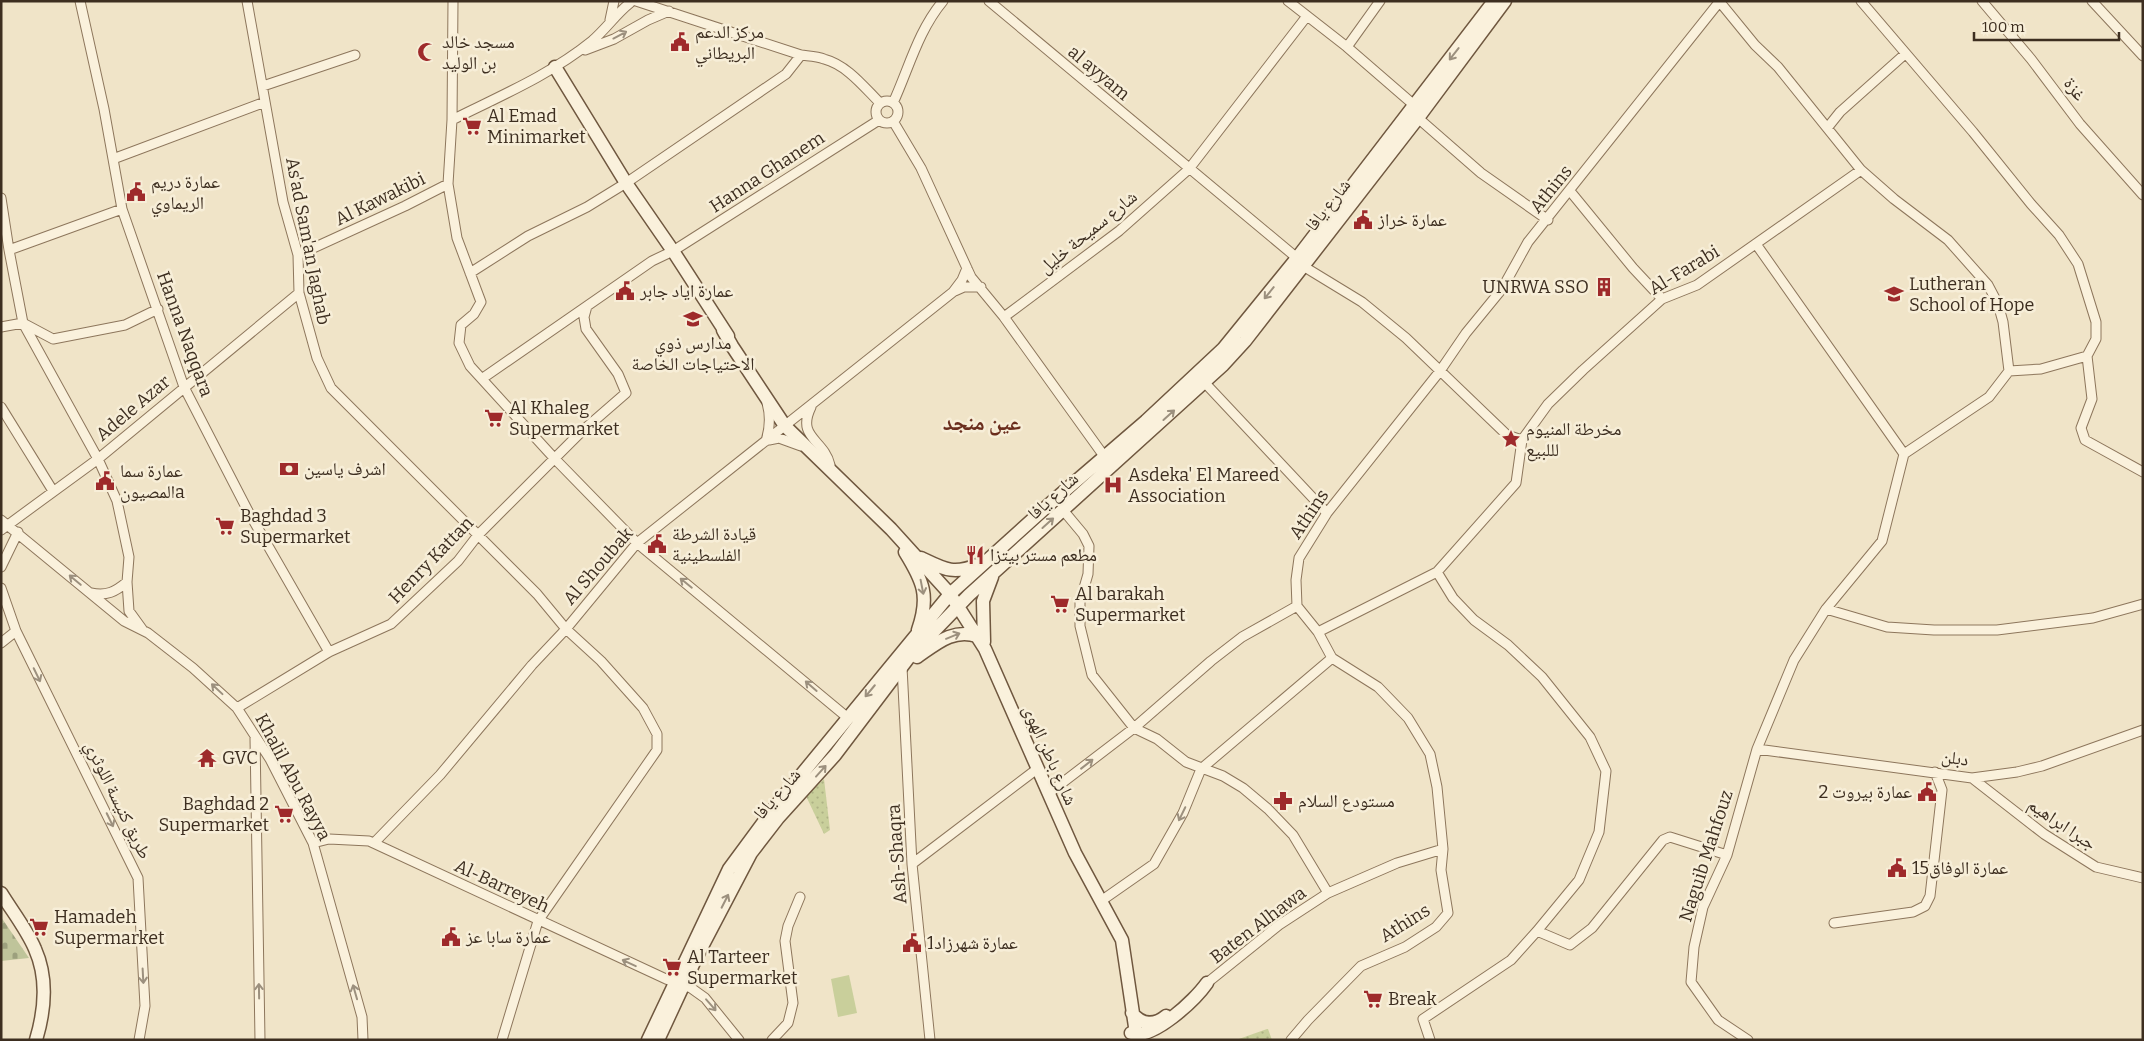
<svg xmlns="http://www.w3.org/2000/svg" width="2144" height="1041" viewBox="0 0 2144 1041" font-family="Bitter,'Noto Naskh Arabic',serif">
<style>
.grass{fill:#c9cf9b}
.cemetery{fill:url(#cemetery-stones)}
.park{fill:url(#park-dots)}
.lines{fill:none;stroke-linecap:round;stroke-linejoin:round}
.street-casing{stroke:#8d765c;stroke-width:11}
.secondary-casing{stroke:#6f573f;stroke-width:15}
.street{stroke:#faf1dc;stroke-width:9}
.secondary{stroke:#faf1dc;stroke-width:12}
.oneway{stroke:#9c907e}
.labels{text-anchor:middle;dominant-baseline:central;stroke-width:5;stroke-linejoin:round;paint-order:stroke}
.poi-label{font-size:18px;fill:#3d2e20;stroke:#f7eed8;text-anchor:start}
.street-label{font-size:18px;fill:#3d2e20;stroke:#f7eed8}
.district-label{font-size:22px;font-weight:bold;fill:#6b2e1e;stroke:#f7eed8}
</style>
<defs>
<pattern id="cemetery-stones" width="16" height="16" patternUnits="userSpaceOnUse" patternTransform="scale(1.25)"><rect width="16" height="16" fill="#bfc49a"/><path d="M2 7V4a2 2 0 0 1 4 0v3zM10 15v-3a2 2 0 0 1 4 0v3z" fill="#9ca07d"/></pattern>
<pattern id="park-dots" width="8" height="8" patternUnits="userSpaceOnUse" patternTransform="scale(1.25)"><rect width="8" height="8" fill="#c9cf9b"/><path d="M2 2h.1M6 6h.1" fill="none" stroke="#aeb285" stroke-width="1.8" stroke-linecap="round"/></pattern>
</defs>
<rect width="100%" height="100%" fill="#f0e4c8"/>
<path class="grass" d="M849,975L857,1013L838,1017L831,979Z"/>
<path class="cemetery" d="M1,917L29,958L1,961Z"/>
<path class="park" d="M824,779L830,830L824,834L806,796Z
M1268,1029L1272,1040H1236L1267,1029Z"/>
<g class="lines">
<g class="street-casing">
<path id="street" d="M80,1L104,109L122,209L184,387L248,511L329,652
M247,1L283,202L298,255L299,293L317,358L331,388L537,594L566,629L601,661L643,708L657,734V750L538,921L502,1040
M453,1L452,120L448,184L457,238L481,302L474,314L461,325L459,343L470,366L554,458L637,543L848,718
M636,1L801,55C808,56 817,56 824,59C847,65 864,87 880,103
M989,1L1297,258
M1288,1L1347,47
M1380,1L1347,47L1414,105L1418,118L1481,173L1548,220
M1719,1L1755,45L1778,67L1861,170L1894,199L1948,240L1988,285L1998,304L2003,322L2009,371
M1861,1L1973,132L2031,204L2059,235L2078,264L2096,322V339L2087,356L2041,369L2009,371
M1982,1L2031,59L2080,124L2143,195
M2092,1L2143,56
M610,20L614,1
M585,50L614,39L648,20L669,11
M263,86L355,55
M876 112a11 11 0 1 1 22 0a11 11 0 1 1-22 0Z
M893,103C909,68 918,31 943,1
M452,120C500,96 550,75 592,41C606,29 616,14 630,3
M893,121L921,168L971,277L1004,317L1104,456
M1828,127L1840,112L1905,54
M113,159L265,102
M1570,191L1633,268L1662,299
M1,198L9,250
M122,209L9,250L23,323L98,459L117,501L129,557L127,582L129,611L142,629
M1756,244L1904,454
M298,255L405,206L448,184
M1303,266L1362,302L1406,338L1507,435L1522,440
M470,273L528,236L587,207L626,183L786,74L801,55
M955,291L964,287H981
M1004,317L1119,231L1189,169L1307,16
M1,327L23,323L53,339L125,325L158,309
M2087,356L2092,399L2081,428L2085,440L2143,472
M483,378L652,261L673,251L879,120
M1205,383L1327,513
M1,407L53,491
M811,407C796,438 824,439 830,465
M769,440L779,438L801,446
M766,441C770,428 771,417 767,403
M1063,510L1083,534L1089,546L1088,574L1080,602V626L1092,675L1134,728L1157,739L1186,762L1223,776L1243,788L1268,809L1293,835L1328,893
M1,520L124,621L148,633L193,668L237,708L270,759L313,843L362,1017L363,1040
M1,530L98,459L299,293
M1,567L18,532
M1437,572L1516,483L1522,440L1548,404L1583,370L1662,299L1697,285L1861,170
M1,588L16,631L138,878L145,1006L139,1040
M91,593C107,596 115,592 127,582
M1826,609L1887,627L1934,630H1997L2093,618L2143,604
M1318,632L1437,572L1453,598L1474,620L1508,645L1542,677L1590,737L1606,771L1599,832L1579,880L1537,931
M1,643L16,631
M902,667L912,864L930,1040
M237,708L329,652L391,624L458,561L478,535L580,433L626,393L618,374L586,329L584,317L587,306
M255,738L260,1040
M1757,749L1972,778L2017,772L2042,766L2143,730
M1972,778L2044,834L2096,867L2143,878
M1049,793L1134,728L1211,661L1242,637L1297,606
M313,843L329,839L369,841L666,979L691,988L705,998L739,1040
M374,843L440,775L532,665L566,629L637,543L953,292L962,280L967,268
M912,864L1037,769
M1101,901L1154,864L1183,813L1201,769L1332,658
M1834,923L1913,912L1925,906L1930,896L1942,790L1935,772
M1207,983L1279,925L1328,893L1397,863L1443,849
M772,1040L788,1023L793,1003L785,941L788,926L800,897
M1291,1040L1308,1020L1361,966L1405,947L1436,927L1448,913L1441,870L1443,849L1437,787L1430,754L1408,718L1378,687L1332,658L1318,632L1297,606L1296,580L1299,558L1327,513L1440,371L1466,333L1502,289L1528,242L1720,1
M1430,1040L1423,1019L1511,960L1537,931L1570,945L1592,928L1663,840L1670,837L1727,855
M1748,1040L1718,1020L1691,982L1694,947L1703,907L1727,855L1757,749L1794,660L1826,609L1882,541L1904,454L1989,397L2009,371"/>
</g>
<g class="secondary-casing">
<path id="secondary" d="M555,67L626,183L673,251L728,336
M723,330L732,346L785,426L891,529L950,594L985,649L1075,853L1122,940L1137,1040
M905,552C923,581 930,596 918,630
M921,558C944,569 953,575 977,565
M984,642L983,601L992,577
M917,657C936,644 953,628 977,636
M1,893C12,911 27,930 35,949C48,978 45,1010 36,1040
M1132,1013C1142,1025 1154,1026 1166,1016
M1131,1033C1152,1041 1195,1000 1207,983
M648,1040L729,869L774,808L950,594L1053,501L1146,421L1223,349L1297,258L1494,1
M658,1040L696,958L751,853L778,818L835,755L910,656L969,595L1223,365L1245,341L1418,118L1505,1"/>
</g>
<use href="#street" class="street"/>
<use href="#secondary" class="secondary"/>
</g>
<defs><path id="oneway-shaft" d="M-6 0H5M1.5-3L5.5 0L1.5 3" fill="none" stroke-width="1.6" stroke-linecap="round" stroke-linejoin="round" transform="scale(1.25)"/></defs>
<g class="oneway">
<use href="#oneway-shaft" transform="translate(620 35) rotate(-28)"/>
<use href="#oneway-shaft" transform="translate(1454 54) rotate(128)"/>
<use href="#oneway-shaft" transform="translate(1269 293) rotate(129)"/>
<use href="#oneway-shaft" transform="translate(1169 415) rotate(-42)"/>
<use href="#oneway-shaft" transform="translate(1048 523) rotate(-42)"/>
<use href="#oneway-shaft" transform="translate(75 580) rotate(-140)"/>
<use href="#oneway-shaft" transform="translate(686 583) rotate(-141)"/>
<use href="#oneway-shaft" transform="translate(922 587) rotate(79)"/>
<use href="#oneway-shaft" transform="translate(953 636) rotate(-22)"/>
<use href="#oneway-shaft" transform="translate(37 675) rotate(64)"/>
<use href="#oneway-shaft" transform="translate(811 686) rotate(-139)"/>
<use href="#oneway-shaft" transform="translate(217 689) rotate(-137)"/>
<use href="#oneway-shaft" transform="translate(870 691) rotate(130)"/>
<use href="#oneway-shaft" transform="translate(1087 764) rotate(-38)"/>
<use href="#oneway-shaft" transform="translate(821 771) rotate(-48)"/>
<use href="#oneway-shaft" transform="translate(1182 814) rotate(116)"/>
<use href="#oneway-shaft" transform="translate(110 820) rotate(64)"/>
<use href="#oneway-shaft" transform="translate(725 901) rotate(-63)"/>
<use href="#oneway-shaft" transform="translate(629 963) rotate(-155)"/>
<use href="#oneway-shaft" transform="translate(143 976) rotate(87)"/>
<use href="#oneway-shaft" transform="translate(259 991) rotate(-91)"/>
<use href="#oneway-shaft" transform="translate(355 992) rotate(-106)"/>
<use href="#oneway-shaft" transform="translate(711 1005) rotate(49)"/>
</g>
<defs>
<g id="civic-bare" transform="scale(1.5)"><path d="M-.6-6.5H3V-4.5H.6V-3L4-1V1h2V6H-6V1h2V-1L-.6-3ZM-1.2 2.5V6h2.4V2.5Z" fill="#9e2a2b" stroke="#f7eed8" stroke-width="2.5" paint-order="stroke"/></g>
<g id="mosque-bare" transform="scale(1.5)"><path d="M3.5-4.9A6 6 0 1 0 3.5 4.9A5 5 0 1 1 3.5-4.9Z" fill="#9e2a2b" stroke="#f7eed8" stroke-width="2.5" paint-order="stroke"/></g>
<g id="supermarket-bare" transform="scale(1.5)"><path d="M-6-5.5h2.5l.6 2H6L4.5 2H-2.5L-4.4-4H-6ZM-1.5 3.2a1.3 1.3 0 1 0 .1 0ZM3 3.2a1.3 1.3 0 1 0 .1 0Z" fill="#9e2a2b" stroke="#f7eed8" stroke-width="2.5" paint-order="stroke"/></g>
<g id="building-bare" transform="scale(1.5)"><path d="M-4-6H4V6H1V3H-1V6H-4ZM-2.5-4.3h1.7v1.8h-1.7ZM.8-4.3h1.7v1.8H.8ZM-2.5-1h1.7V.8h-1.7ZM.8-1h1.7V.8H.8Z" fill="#9e2a2b" stroke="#f7eed8" stroke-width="2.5" paint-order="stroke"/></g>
<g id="school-bare" transform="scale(1.5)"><path d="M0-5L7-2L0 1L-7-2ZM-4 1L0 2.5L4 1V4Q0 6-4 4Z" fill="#9e2a2b" stroke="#f7eed8" stroke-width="2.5" paint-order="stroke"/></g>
<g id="sight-bare" transform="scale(1.5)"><path d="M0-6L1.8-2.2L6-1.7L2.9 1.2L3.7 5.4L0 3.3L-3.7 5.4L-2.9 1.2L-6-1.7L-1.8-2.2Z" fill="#9e2a2b" stroke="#f7eed8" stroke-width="2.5" paint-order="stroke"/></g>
<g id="bank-bare" transform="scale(1.5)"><path d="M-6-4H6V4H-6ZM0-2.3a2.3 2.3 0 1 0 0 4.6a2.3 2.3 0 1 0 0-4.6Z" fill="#9e2a2b" stroke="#f7eed8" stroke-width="2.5" paint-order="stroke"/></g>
<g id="hospital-bare" transform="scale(1.5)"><path d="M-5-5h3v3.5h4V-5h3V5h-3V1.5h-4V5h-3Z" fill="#9e2a2b" stroke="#f7eed8" stroke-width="2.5" paint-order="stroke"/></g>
<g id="restaurant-bare" transform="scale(1.5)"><path d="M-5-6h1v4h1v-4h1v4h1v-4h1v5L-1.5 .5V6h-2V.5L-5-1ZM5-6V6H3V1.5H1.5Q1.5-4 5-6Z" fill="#9e2a2b" stroke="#f7eed8" stroke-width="2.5" paint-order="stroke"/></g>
<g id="temple-bare" transform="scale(1.5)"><path d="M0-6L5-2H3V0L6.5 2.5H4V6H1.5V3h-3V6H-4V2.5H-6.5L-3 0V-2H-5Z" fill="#9e2a2b" stroke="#f7eed8" stroke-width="2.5" paint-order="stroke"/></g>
<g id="pharmacy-bare" transform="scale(1.5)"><path d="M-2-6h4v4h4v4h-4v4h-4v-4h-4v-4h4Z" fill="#9e2a2b" stroke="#f7eed8" stroke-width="2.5" paint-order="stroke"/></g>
</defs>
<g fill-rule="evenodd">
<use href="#civic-bare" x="680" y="42"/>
<use href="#mosque-bare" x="427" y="52"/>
<use href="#supermarket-bare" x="472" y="126"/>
<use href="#civic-bare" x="136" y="192"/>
<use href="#civic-bare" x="1363" y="220"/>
<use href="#building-bare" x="1604" y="287"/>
<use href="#civic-bare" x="625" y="291"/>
<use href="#school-bare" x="1894" y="294"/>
<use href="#school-bare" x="693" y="319"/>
<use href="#supermarket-bare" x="494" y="418"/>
<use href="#sight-bare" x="1511" y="439"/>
<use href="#bank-bare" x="289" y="469"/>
<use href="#civic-bare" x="105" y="481"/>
<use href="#hospital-bare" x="1113" y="485"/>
<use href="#supermarket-bare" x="225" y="526"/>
<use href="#civic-bare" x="657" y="544"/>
<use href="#restaurant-bare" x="975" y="555"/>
<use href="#supermarket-bare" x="1060" y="604"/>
<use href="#temple-bare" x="207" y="758"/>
<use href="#civic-bare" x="1927" y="792"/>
<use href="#pharmacy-bare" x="1283" y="801"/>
<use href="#supermarket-bare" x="284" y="814"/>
<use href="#civic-bare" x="1897" y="868"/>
<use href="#supermarket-bare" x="39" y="927"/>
<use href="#civic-bare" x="451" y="937"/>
<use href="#civic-bare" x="912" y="943"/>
<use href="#supermarket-bare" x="672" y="967"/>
<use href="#supermarket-bare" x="1373" y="999"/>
</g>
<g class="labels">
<g class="poi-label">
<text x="695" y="32">مركز الدعم<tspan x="695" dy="21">البريطاني</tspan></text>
<text x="442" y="42">مسجد خالد<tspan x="442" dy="21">بن الوليد</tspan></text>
<text x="487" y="116">Al Emad<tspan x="487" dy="21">Minimarket</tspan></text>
<text x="151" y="182">عمارة دريم<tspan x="151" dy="21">الريماوي</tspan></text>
<text x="1378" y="220">عمارة خراز</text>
<text x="1909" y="284">Lutheran<tspan x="1909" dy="21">School of Hope</tspan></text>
<text x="1589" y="287" text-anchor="end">UNRWA SSO</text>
<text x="640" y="291">عمارة اياد جابر</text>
<text x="693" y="343" text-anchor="middle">مدارس ذوي<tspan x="693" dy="21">الاحتياجات الخاصة</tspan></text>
<text x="509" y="408">Al Khaleg<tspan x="509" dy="21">Supermarket</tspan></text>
<text x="1526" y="429">مخرطة المنيوم<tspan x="1526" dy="21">لللبيع</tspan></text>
<text x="304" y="469">اشرف ياسين</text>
<text x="120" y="471">عمارة سما<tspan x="120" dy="21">المصيونa</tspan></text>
<text x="1128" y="475">Asdeka' El Mareed<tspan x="1128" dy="21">Association</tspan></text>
<text x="240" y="516">Baghdad 3<tspan x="240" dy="21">Supermarket</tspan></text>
<text x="672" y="534">قيادة الشرطة<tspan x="672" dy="21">الفلسطينية</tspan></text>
<text x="990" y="555">مطعم مستر بيتزا</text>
<text x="1075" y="594">Al barakah<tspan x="1075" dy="21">Supermarket</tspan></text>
<text x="222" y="758">GVC</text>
<text x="1912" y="792" text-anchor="end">عمارة بيروت 2</text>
<text x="1298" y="801">مستودع السلام</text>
<text x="269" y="804" text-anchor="end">Baghdad 2<tspan x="269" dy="21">Supermarket</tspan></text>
<text x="1912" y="868">عمارة الوفاق15</text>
<text x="54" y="917">Hamadeh<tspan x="54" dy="21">Supermarket</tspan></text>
<text x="466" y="937">عمارة سابا عز</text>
<text x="927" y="943">عمارة شهرزاد1</text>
<text x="687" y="957">Al Tarteer<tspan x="687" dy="21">Supermarket</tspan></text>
<text x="1388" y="999">Break</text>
</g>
<g class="street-label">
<text transform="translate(1099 73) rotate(40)">al ayyam</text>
<text transform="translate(2075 89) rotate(53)">غزة</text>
<text transform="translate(767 172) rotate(-33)">Hanna Ghanem</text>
<text transform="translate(1551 189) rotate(-51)">Athins</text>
<text transform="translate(380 199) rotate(-26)">Al Kawakibi</text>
<text transform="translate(1328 205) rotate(-52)">شارع يافا</text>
<text transform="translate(1088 232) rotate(-39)">شارع سميحة خليل</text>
<text transform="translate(308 241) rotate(79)">As'ad Sam'an Jaghab</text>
<text transform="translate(1684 270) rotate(-31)">Al-Farabi</text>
<text transform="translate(185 334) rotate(70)">Hanna Naqqara</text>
<text transform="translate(133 408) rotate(-40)">Adele Azar</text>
<text transform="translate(1053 496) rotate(-42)">شارع يافا</text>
<text transform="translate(1309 514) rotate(-56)">Athins</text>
<text transform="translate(431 560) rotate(-46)">Henry Kattan</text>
<text transform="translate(598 566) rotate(-49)">Al Shoubak</text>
<text transform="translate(1050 755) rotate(66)">شارع باطن الهوى</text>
<text transform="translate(1955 758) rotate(8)">دبلن</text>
<text transform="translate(293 777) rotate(62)">Khalil Abu Rayya</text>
<text transform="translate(777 794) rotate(-49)">شارع يافا</text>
<text transform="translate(118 800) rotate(64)">طريق كنيسة اللوثري</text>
<text transform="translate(2062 824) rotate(34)">جبرا ابراهيم</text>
<text transform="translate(897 854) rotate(-94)">Ash-Shaqra</text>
<text transform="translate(1706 856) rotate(-72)">Naguib Mahfouz</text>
<text transform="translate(502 886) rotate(25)">Al-Barreyeh</text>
<text transform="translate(1405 923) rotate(-32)">Athins</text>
<text transform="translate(1258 925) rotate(-37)">Baten Alhawa</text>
</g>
<g class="district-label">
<text x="982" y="422">عين منجد</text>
</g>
</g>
<rect width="2144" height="1041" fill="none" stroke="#3d2e20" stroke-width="5"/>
<path d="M1974 32v8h145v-8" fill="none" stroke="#3d2e20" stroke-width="2.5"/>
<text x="1982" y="32" font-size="15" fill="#3d2e20" stroke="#f7eed8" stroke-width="4" paint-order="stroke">100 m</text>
</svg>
